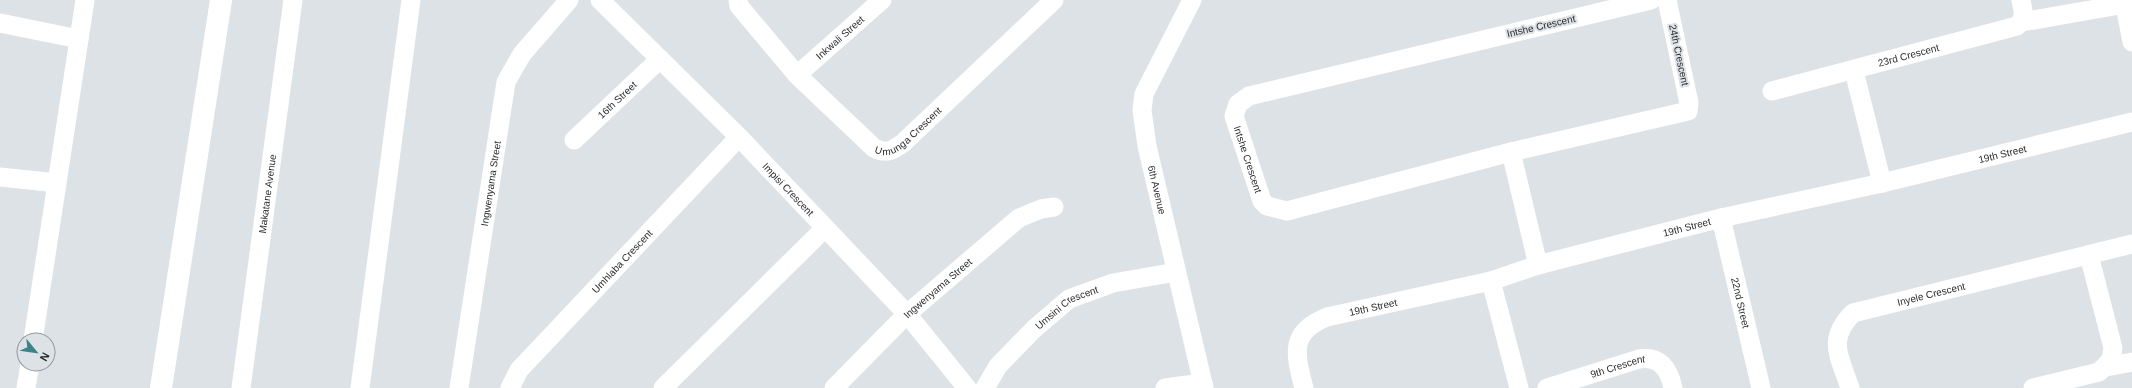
<svg xmlns="http://www.w3.org/2000/svg" width="2132" height="388" viewBox="0 0 2132 388" font-family="Helvetica,sans-serif">
<style>
.lines{fill:none;stroke-linecap:round;stroke-linejoin:round}
.street{stroke:#fff;stroke-width:19}
.secondary{stroke:#fff;stroke-width:22}
.labels{text-anchor:middle;dominant-baseline:central;stroke-width:4;stroke-linejoin:round;paint-order:stroke}
.street-label{font-size:10px;fill:#2a2c2e;stroke:#dde2e7}
</style>
<rect width="100%" height="100%" fill="#dde2e7"/>
<g class="lines">
<g class="street">
<path id="s1" d="M600,0L739,137L907,314L967,388"/>
<path id="s2" d="M738,0L739,6L797,75L874,148C887,154 892,151 903,143L1054,0"/>
<path id="s3" d="M1192,0L1144,94L1142,110L1147,146L1204,388"/>
<path id="s4" d="M1651,0L1249,96L1238,104L1234,116L1262,201L1267,206L1287,211L1511,152L1688,111L1689,103L1667,0"/>
<path d="M2124,0L2132,42"/>
<path d="M2022,22L2125,4"/>
<path d="M0,23L79,39"/>
<path d="M1854,71L1882,183"/>
<path id="s5" d="M797,75L882,0"/>
<path id="s6" d="M1772,91L2017,26C2026,18 2023,11 2021,0"/>
<path id="s7" d="M574,140L660,59"/>
<path d="M1511,152L1538,265"/>
<path d="M0,177L57,183"/>
<path id="s8" d="M1721,218L1761,388"/>
<path d="M1491,281L1519,388"/>
<path d="M33,340L85,0"/>
<path d="M2106,367L2132,362"/>
<path d="M26,388L30,364"/>
<path id="s9" d="M241,388L293,0"/>
<path d="M360,388L411,0"/>
<path id="s10" d="M459,388L506,82L522,54L569,0"/>
<path id="s11" d="M510,388L519,370L739,137"/>
<path d="M663,388L825,228"/>
<path id="s12" d="M834,388L907,314L1019,218L1041,209L1054,207"/>
<path id="s13" d="M985,388L998,366L1034,329L1069,299L1113,283L1176,272"/>
<path d="M1165,388L1203,383"/>
<path id="s14" d="M1304,388C1295,354 1289,332 1327,317L1491,281L1538,265L1721,218L1882,183L2132,122"/>
<path id="s15" d="M1547,388L1639,359C1660,356 1669,369 1673,388"/>
<path id="s16" d="M1850,388C1840,357 1826,340 1853,313L2132,244"/>
<path d="M2033,388L2099,372L2111,360L2113,348L2089,255"/>
</g>
<path class="secondary" d="M161,388L221,0"/>
</g>
<g class="labels">
<g class="street-label">
<text transform="translate(1541 26) rotate(-13)">Intshe Crescent</text>
<text stroke="none"><textPath href="#s5" startOffset="57">Inkwali Street</textPath></text>
<text transform="translate(1679 55) rotate(78)">24th Crescent</text>
<text stroke="none"><textPath href="#s6" startOffset="141">23rd Crescent</textPath></text>
<text stroke="none"><textPath href="#s7" startOffset="59">16th Street</textPath></text>
<text stroke="none"><textPath href="#s2" startOffset="244">Umunga Crescent</textPath></text>
<text stroke="none"><textPath href="#s14" startOffset="781">19th Street</textPath></text>
<text stroke="none"><textPath href="#s4" startOffset="485">Intshe Crescent</textPath></text>
<text stroke="none"><textPath href="#s10" startOffset="207">Ingwenyama Street</textPath></text>
<text stroke="none"><textPath href="#s1" startOffset="267">Impisi Crescent</textPath></text>
<text stroke="none"><textPath href="#s3" startOffset="203">6th Avenue</textPath></text>
<text stroke="none"><textPath href="#s9" startOffset="196">Makatane Avenue</textPath></text>
<text stroke="none"><textPath href="#s14" startOffset="457">19th Street</textPath></text>
<text stroke="none"><textPath href="#s11" startOffset="170">Umhlaba Crescent</textPath></text>
<text stroke="none"><textPath href="#s12" startOffset="144">Ingwenyama Street</textPath></text>
<text stroke="none"><textPath href="#s16" startOffset="162">Inyele Crescent</textPath></text>
<text stroke="none"><textPath href="#s8" startOffset="87">22nd Street</textPath></text>
<text stroke="none"><textPath href="#s14" startOffset="133">19th Street</textPath></text>
<text stroke="none"><textPath href="#s13" startOffset="117">Umsini Crescent</textPath></text>
<text stroke="none"><textPath href="#s15" startOffset="74">9th Crescent</textPath></text>
</g>
</g>
<g transform="translate(36 352) rotate(119)"><circle r="19" fill="#dde2e7" stroke="#95999d"/>
<path d="M0-3L7 15L0 10L-7 15Z" fill="#3b8387"/>
<text y="-6" font-size="11" font-weight="bold" text-anchor="middle" fill="#2a2c2e">N</text>
</g>
</svg>
